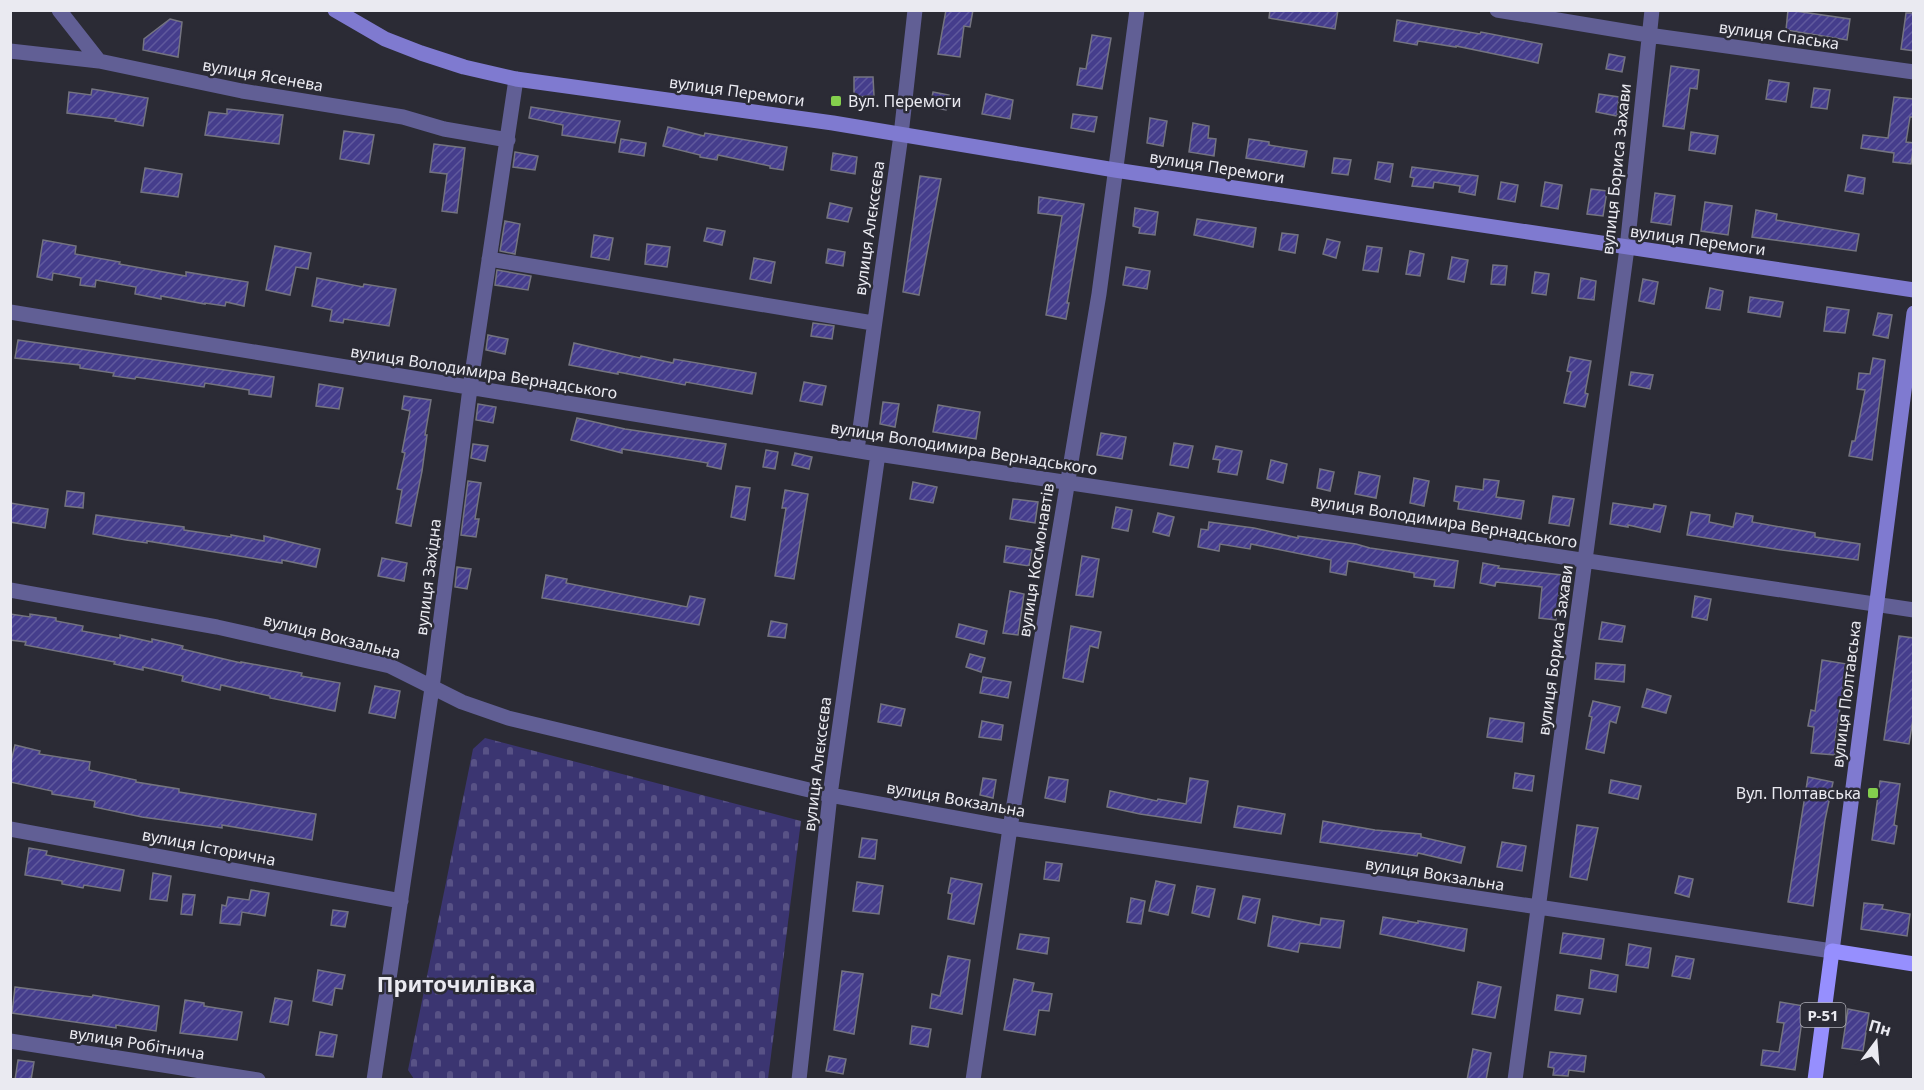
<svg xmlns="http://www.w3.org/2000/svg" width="1924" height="1090" viewBox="0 0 1924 1090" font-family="'Noto Sans',sans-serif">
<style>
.cemetery{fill:url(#cemetery-stones)}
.building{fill:url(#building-hatch);stroke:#747480;stroke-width:1.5}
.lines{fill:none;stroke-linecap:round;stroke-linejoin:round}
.minor{stroke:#615f95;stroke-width:15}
.secondary{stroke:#7f7ad0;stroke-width:15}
.primary{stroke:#968ffe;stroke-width:15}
.poi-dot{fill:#84cf4d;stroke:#2b2b35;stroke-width:2}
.labels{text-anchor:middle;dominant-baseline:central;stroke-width:5;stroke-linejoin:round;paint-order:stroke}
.shield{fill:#2b2b35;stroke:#b1b1b9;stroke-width:1.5}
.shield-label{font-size:15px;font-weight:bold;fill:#eaeaf1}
.street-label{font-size:16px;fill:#eaeaf1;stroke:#2b2b35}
.poi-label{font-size:16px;fill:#eaeaf1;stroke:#2b2b35;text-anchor:start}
.district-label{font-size:22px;font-weight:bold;fill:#eaeaf1;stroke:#2b2b35}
</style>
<defs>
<pattern id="cemetery-stones" width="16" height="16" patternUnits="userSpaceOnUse" patternTransform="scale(1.5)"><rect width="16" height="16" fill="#3b3571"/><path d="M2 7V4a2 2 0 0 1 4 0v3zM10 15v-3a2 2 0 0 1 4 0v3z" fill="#585286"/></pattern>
<pattern id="building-hatch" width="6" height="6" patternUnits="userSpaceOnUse" patternTransform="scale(1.5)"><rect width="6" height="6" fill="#453d8c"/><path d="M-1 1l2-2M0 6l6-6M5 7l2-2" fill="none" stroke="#60599d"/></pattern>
</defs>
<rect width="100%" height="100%" fill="#2b2b35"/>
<path class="cemetery" d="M485,738L801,821L768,1079H414L408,1070L473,749Z"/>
<path class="building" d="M946,10H973L970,27L964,26L960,57L938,54Z
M1270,10H1338L1335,29L1269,18Z
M1788,10L1850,19L1847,40L1786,30Z
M1906,13H1914V51L1901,49Z
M170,19L182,22L178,57L143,50L144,39Z
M1397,20L1480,34L1481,32L1542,44L1538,63L1456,46V47L1418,41L1417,45L1394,41Z
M1092,35L1111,38L1102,89L1077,85L1080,68L1086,69Z
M1609,54L1625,57L1622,72L1606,69Z
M1671,66L1699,70L1697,89L1690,88L1684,129L1663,126Z
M854,77H873L874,96L854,97Z
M1769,80L1789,83L1786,102L1766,99Z
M1814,88L1830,90L1827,109L1811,107Z
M92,89L148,98L143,126L115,121L116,119L67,113L69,92L91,95Z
M933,92L949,95L946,110L930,107Z
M986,94L1013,100L1010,119L982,114Z
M1599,94L1619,97L1617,116L1596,112Z
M1894,97L1914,99V117H1910L1906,142L1914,143L1911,164L1893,162L1894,153L1861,148L1863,135L1888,138Z
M531,107L620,121L615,143L562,135L563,125L529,118Z
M227,109L283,115L279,144L205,135L209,112L227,114Z
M1073,114L1097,117L1094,132L1071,128Z
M1150,118L1167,121L1163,146L1147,143Z
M1193,123L1209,126L1208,138L1216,139L1214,156L1189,152Z
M668,127L704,136L705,133L787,147L783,170L770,168V166L718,155L717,160L700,157V155L663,146Z
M344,131L374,135L369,164L340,159Z
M1691,132L1718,136L1715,154L1689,150Z
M621,139L646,143L644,156L619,152Z
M1249,139L1269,142V145L1307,151L1304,167L1246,158Z
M434,144L465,148L457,213L442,211L447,174L430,172Z
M515,152L538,156L535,170L513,167Z
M833,153L857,157L855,174L831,170Z
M1334,158L1351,160L1348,175L1332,173Z
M1378,162L1393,164L1390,182L1375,179Z
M1412,167L1478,176L1475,195L1459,192L1460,186L1434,182L1433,188L1412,186L1414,178L1410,177Z
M145,168L182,174L178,197L141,192Z
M1848,175L1865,178L1863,194L1845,191Z
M920,176L941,179L919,295L903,292Z
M1501,182L1518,185L1515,202L1498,199Z
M1545,182L1562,185L1558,209L1541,206Z
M1591,189L1607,191L1603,216L1587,214Z
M1655,193L1675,196L1671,225L1651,222Z
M1039,197L1084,204L1067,303H1069L1066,319L1046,315L1062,216L1038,213Z
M1705,202L1732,206L1728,235L1701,231Z
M830,203L852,208L848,222L827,218Z
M1135,208L1158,212L1155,235L1139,233L1140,228L1133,226Z
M1756,210L1777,214L1776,220L1859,234L1856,251L1752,237Z
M1197,219L1256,228L1253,247L1194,235Z
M505,221L520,224L515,254L500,251Z
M707,228L725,231L722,245L704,241Z
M1282,233L1298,235L1295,253L1279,250Z
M594,235L613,238L609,260L591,257Z
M1327,239L1340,242L1336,258L1323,254Z
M43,240L76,246L75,254L120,262L119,264L186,276V272L248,282L244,306L226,302L225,306L205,303V304L161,296V299L135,294L136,287L96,280L95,287L80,285L81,278L53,273L52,280L37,277Z
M647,244L670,247L667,267L645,264Z
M275,246L311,253L308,269L296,267L290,295L266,290Z
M1367,246L1382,248L1378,272L1363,270Z
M828,249L845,252L843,266L826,263Z
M1410,251L1424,254L1420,276L1406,274Z
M1452,257L1468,260L1464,282L1448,279Z
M754,258L775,262L771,283L750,279Z
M1493,265L1507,266L1505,285L1491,284Z
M1126,267L1150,271L1147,289L1123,285Z
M497,270L531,276L528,290L495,285Z
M1535,272L1549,274L1546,295L1532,293Z
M317,278L363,287L364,284L396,289L389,326L344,319L343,323L330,321L332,310L312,306Z
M1581,278L1596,281L1594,300L1578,298Z
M1643,279L1658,282L1654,304L1639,301Z
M1710,288L1723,291L1720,310L1706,308Z
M1750,297L1783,302L1780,317L1748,312Z
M1827,307L1849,310L1845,333L1824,331Z
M1878,313L1892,315L1888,338L1873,335Z
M813,323L834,326L832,339L811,336Z
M488,335L508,339L505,354L486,350Z
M18,340L274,377L271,397L249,394V390L205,383L204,387L136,377L135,379L113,376L114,373L80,368V365L15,358Z
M574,343L640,358L641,356L673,363L674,359L756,373L752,394L686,382L685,385L618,372V374L569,365Z
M1570,357L1591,361L1585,393L1588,394L1585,407L1564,403L1571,372L1567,371Z
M1873,358L1885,360L1872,460L1849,456L1852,441H1855L1865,390L1857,389L1859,373L1870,374Z
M1631,372L1653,375L1650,389L1629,385Z
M804,382L826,386L822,405L800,401Z
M319,384L343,388L339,409L316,406Z
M404,396L431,400L425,435H427L422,471L411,526L396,523L402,490L397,489L405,453L402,452L410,411L402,409Z
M883,402L899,404L895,427L880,424Z
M478,404L496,407L493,423L476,420Z
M938,405L980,412L976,439L933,432Z
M577,418L625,429L726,444L721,469L707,466L708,463L622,449V453L571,440Z
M1101,433L1126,437L1122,459L1097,455Z
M1174,443L1193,446L1188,468L1170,465Z
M473,444L488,446L485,461L471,458Z
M1216,446L1242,451L1237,475L1218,472L1220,460L1213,459Z
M766,450L778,452L775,469L763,467Z
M795,453L812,457L809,469L792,465Z
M1271,460L1287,464L1283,483L1267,479Z
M1320,469L1334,472L1330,491L1317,488Z
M1359,472L1380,476L1376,498L1355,494Z
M1414,478L1429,481L1424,506L1410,503Z
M1484,479L1499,481L1496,497L1524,501L1521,519L1458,509L1459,502L1454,501L1456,486L1483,490Z
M468,481L481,483L475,519H479L476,537L461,535Z
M913,482L937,487L933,503L910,499Z
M736,486L750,488L745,520L731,517Z
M785,490L808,494L794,579L775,576L786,508H782Z
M67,491L84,493L83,508L65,506Z
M1553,496L1574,499L1569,526L1549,523Z
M1013,499L1038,502L1035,523L1010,519Z
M10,503L48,509L45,528L10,522Z
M1613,503L1653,509L1654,504L1666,506L1660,532L1628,525V527L1610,524Z
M1116,507L1132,510L1128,531L1112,528Z
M1691,512L1710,515L1709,522L1733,527L1736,513L1753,516L1752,522L1815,533V537L1860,544L1858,560L1782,550L1687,535Z
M1158,513L1174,517L1169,536L1153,532Z
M96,515L184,527V530L231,537V535L264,541V536L320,549L316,567L282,560V563L147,541V543L126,540L93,534Z
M1209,522L1254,528L1298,538V536L1356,544L1370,548L1458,561L1454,588L1434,586L1435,580L1414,577V573L1348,561L1346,575L1330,572L1331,560L1251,544L1250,549L1220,544L1219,551L1198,547L1201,529L1208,530Z
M1006,546L1032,550L1029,566L1004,562Z
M1082,556L1099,559L1093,597L1076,595Z
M382,558L407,563L404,581L378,576Z
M1483,563L1499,566L1498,568L1562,575L1556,620L1539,618L1542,587L1496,582L1495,586L1480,583Z
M457,567L471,569L467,589L455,587Z
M546,575L567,579L566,583L687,607L690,596L705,599L699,625L542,598Z
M1010,591L1024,594L1018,635L1003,633Z
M1695,596L1711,599L1707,620L1692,617Z
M10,614L30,617V614L56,618V621L83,626L82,631L120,638V635L152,642V639L183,646L182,649L241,663V662L302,673L301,676L340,683L335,711L270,698V696L221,685L220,690L182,681L183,676L143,667V670L114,664L115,662L25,645L26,642L10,640Z
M771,621L787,624L785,638L768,636Z
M1602,622L1625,626L1622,642L1599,639Z
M959,624L987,631L984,644L956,637Z
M1071,626L1101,632L1098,648L1090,646L1083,682L1063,678Z
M1899,636L1914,638V713L1909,744L1884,740Z
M970,654L985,658L981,672L966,667Z
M1822,660L1847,664L1835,740H1836L1835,755L1811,753L1814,727L1808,726L1811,710L1815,711Z
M1596,663L1625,665L1624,682L1595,679Z
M983,677L1011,682L1008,698L980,693Z
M375,686L400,691L395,718L369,713Z
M1647,689L1671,696L1666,713L1642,707Z
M1593,701L1620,707L1616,723L1610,721L1604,753L1586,749L1592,717L1589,716Z
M881,704L905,709L901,726L878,722Z
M1490,718L1524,723L1522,742L1487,737Z
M982,721L1003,725L1001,740L979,737Z
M15,745L40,751L39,754L90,762L89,770L136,780V782L179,789V792L316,814L312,840L222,825V828L142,817L94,807L95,801L52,794V791L10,782V766Z
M1515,773L1534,776L1532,791L1513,788Z
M1049,777L1068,780L1065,802L1045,798Z
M1808,777L1833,782L1825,820L1813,906L1788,902Z
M983,778L996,780L993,798L980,795Z
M1190,778L1208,781L1201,823L1140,814L1107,807L1110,791L1157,801L1158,799L1186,804Z
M1611,780L1641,786L1638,799L1609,793Z
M1880,781L1900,784L1894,825L1897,826L1894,844L1872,840Z
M1238,806L1285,814L1281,834L1234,827Z
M1323,821L1375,830L1421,834V837L1465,847L1461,863L1418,853L1417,856L1320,842Z
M1577,825L1598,828L1587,880L1570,877Z
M862,838L877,840L875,859L859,857Z
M1502,842L1526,846L1522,871L1497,867Z
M29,848L47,851L46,855L124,870L120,891L84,885L83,888L62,884V881L25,875Z
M1046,862L1062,864L1059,881L1044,879Z
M153,873L171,876L167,901L150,899Z
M1679,876L1693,879L1689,897L1675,893Z
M951,878L982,884L974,924L948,919L952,894L948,893Z
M1156,881L1175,885L1168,915L1149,911Z
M857,882L883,886L879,914L853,911Z
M1197,886L1215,889L1209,917L1192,913Z
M251,890L269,893L265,916L242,912L240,925L220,923L222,905L226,906L228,897L249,900Z
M183,894L195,895L192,915L181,914Z
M1243,896L1260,899L1255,923L1238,919Z
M1131,898L1145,901L1141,924L1127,922Z
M1864,903L1883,905L1882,909L1910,914L1907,936L1861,929Z
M333,910L348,912L345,927L331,925Z
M1273,916L1320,925L1321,918L1344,921L1340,948L1300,943L1298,952L1268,946Z
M1383,917L1418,923V921L1467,929L1464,951L1380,934Z
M1563,933L1604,939L1601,959L1560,953Z
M1020,934L1049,938L1047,954L1017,949Z
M1629,944L1651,948L1648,968L1626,965Z
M948,956L970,960L962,1014L930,1008L932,994L940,996Z
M1676,956L1694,959L1690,979L1672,976Z
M318,970L345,975L342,989L335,988L332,1005L313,1001Z
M1591,970L1618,975L1616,992L1589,988Z
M842,971L863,974L854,1034L834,1030Z
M1014,979L1034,983L1032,991L1052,994L1049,1011L1039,1010L1035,1035L1004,1030Z
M1478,982L1501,987L1495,1018L1472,1014Z
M15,987L92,997L93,995L159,1006L156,1031L116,1025V1028L12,1013Z
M1557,995L1583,999L1580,1014L1555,1010Z
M275,998L292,1001L288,1025L270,1022Z
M185,1000L204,1003V1006L242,1012L237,1040L180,1033Z
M1780,1002L1804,1006L1795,1070L1761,1065L1763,1050L1779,1052L1784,1023L1777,1022Z
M1848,1009L1869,1013L1863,1051L1842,1048Z
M912,1026L931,1029L928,1047L910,1044Z
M320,1032L337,1035L333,1057L316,1055Z
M1473,1049L1491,1053L1486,1080H1467Z
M1550,1052L1586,1056L1584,1072L1569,1070L1568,1076L1553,1075L1554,1068L1548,1067Z
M829,1056L846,1059L843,1074L826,1071Z
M18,1060L34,1062L31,1080H15Z"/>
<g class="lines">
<path class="minor" d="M59,10L99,61
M1497,10L1648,35L1914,72
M10,51L99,61L242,91L403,117L444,129L508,140
M489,259L873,323
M10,312L878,454L1914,610
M857,450L901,135L915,10
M10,590L217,627L390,666L462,702L508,718L830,795L1010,828L1832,951
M10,829L401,901
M10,1041L258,1080
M374,1080L432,688L470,388L516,79
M799,1080L830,795L878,454
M973,1080L1010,828L1099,294L1137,10
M1515,1080L1627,248L1652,10"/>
<path class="secondary" d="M335,10L385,39L421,53L464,67L516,79L833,123L1115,170L1914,290
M1832,951L1914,313"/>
<path class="primary" d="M1815,1080L1832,951L1914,964"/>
</g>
<g class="poi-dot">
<rect x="830" y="95" width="12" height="12" rx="3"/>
<rect x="1867" y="787" width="12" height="12" rx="3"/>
</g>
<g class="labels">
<rect class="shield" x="1800.5" y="1003" width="45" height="24" rx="4.5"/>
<g class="shield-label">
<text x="1823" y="1015">Р-51</text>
</g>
<g class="street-label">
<text transform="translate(1779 35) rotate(8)">вулиця Спаська</text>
<text transform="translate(263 75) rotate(10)">вулиця Ясенева</text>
<text transform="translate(737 91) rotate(8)">вулиця Перемоги</text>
<text transform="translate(1217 167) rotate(9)">вулиця Перемоги</text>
<text transform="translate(1616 169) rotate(-84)">вулиця Бориса Захави</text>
<text transform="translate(869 228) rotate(-82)">вулиця Алєксєєва</text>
<text transform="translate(1698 240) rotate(8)">вулиця Перемоги</text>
<text transform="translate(484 372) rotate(9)">вулиця Володимира Вернадського</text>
<text transform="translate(964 448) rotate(9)">вулиця Володимира Вернадського</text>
<text transform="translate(1444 521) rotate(9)">вулиця Володимира Вернадського</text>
<text transform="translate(1036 560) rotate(-81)">вулиця Космонавтів</text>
<text transform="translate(428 577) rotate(-83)">вулиця Західна</text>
<text transform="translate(332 636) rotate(14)">вулиця Вокзальна</text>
<text transform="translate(1555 650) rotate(-82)">вулиця Бориса Захави</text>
<text transform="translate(1846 694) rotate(-83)">вулиця Полтавська</text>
<text transform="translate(817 764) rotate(-83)">вулиця Алєксєєва</text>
<text transform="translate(956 799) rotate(10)">вулиця Вокзальна</text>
<text transform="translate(209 847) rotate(11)">вулиця Історична</text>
<text transform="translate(1435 874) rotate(9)">вулиця Вокзальна</text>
<text transform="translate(137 1043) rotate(9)">вулиця Робітнича</text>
</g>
<g class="poi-label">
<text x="848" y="101">Вул. Перемоги</text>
<text x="1861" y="793" text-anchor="end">Вул. Полтавська</text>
</g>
<g class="district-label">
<text x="456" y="983">Приточилівка</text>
</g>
</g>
<rect width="1924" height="1090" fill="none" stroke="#eaeaf1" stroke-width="24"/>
<g transform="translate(1876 1042) rotate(16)" stroke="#2b2b35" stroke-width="4.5" paint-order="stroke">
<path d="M0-4.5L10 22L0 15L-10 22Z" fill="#eaeaf1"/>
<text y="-9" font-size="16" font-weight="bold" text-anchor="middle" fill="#eaeaf1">Пн</text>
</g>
</svg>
